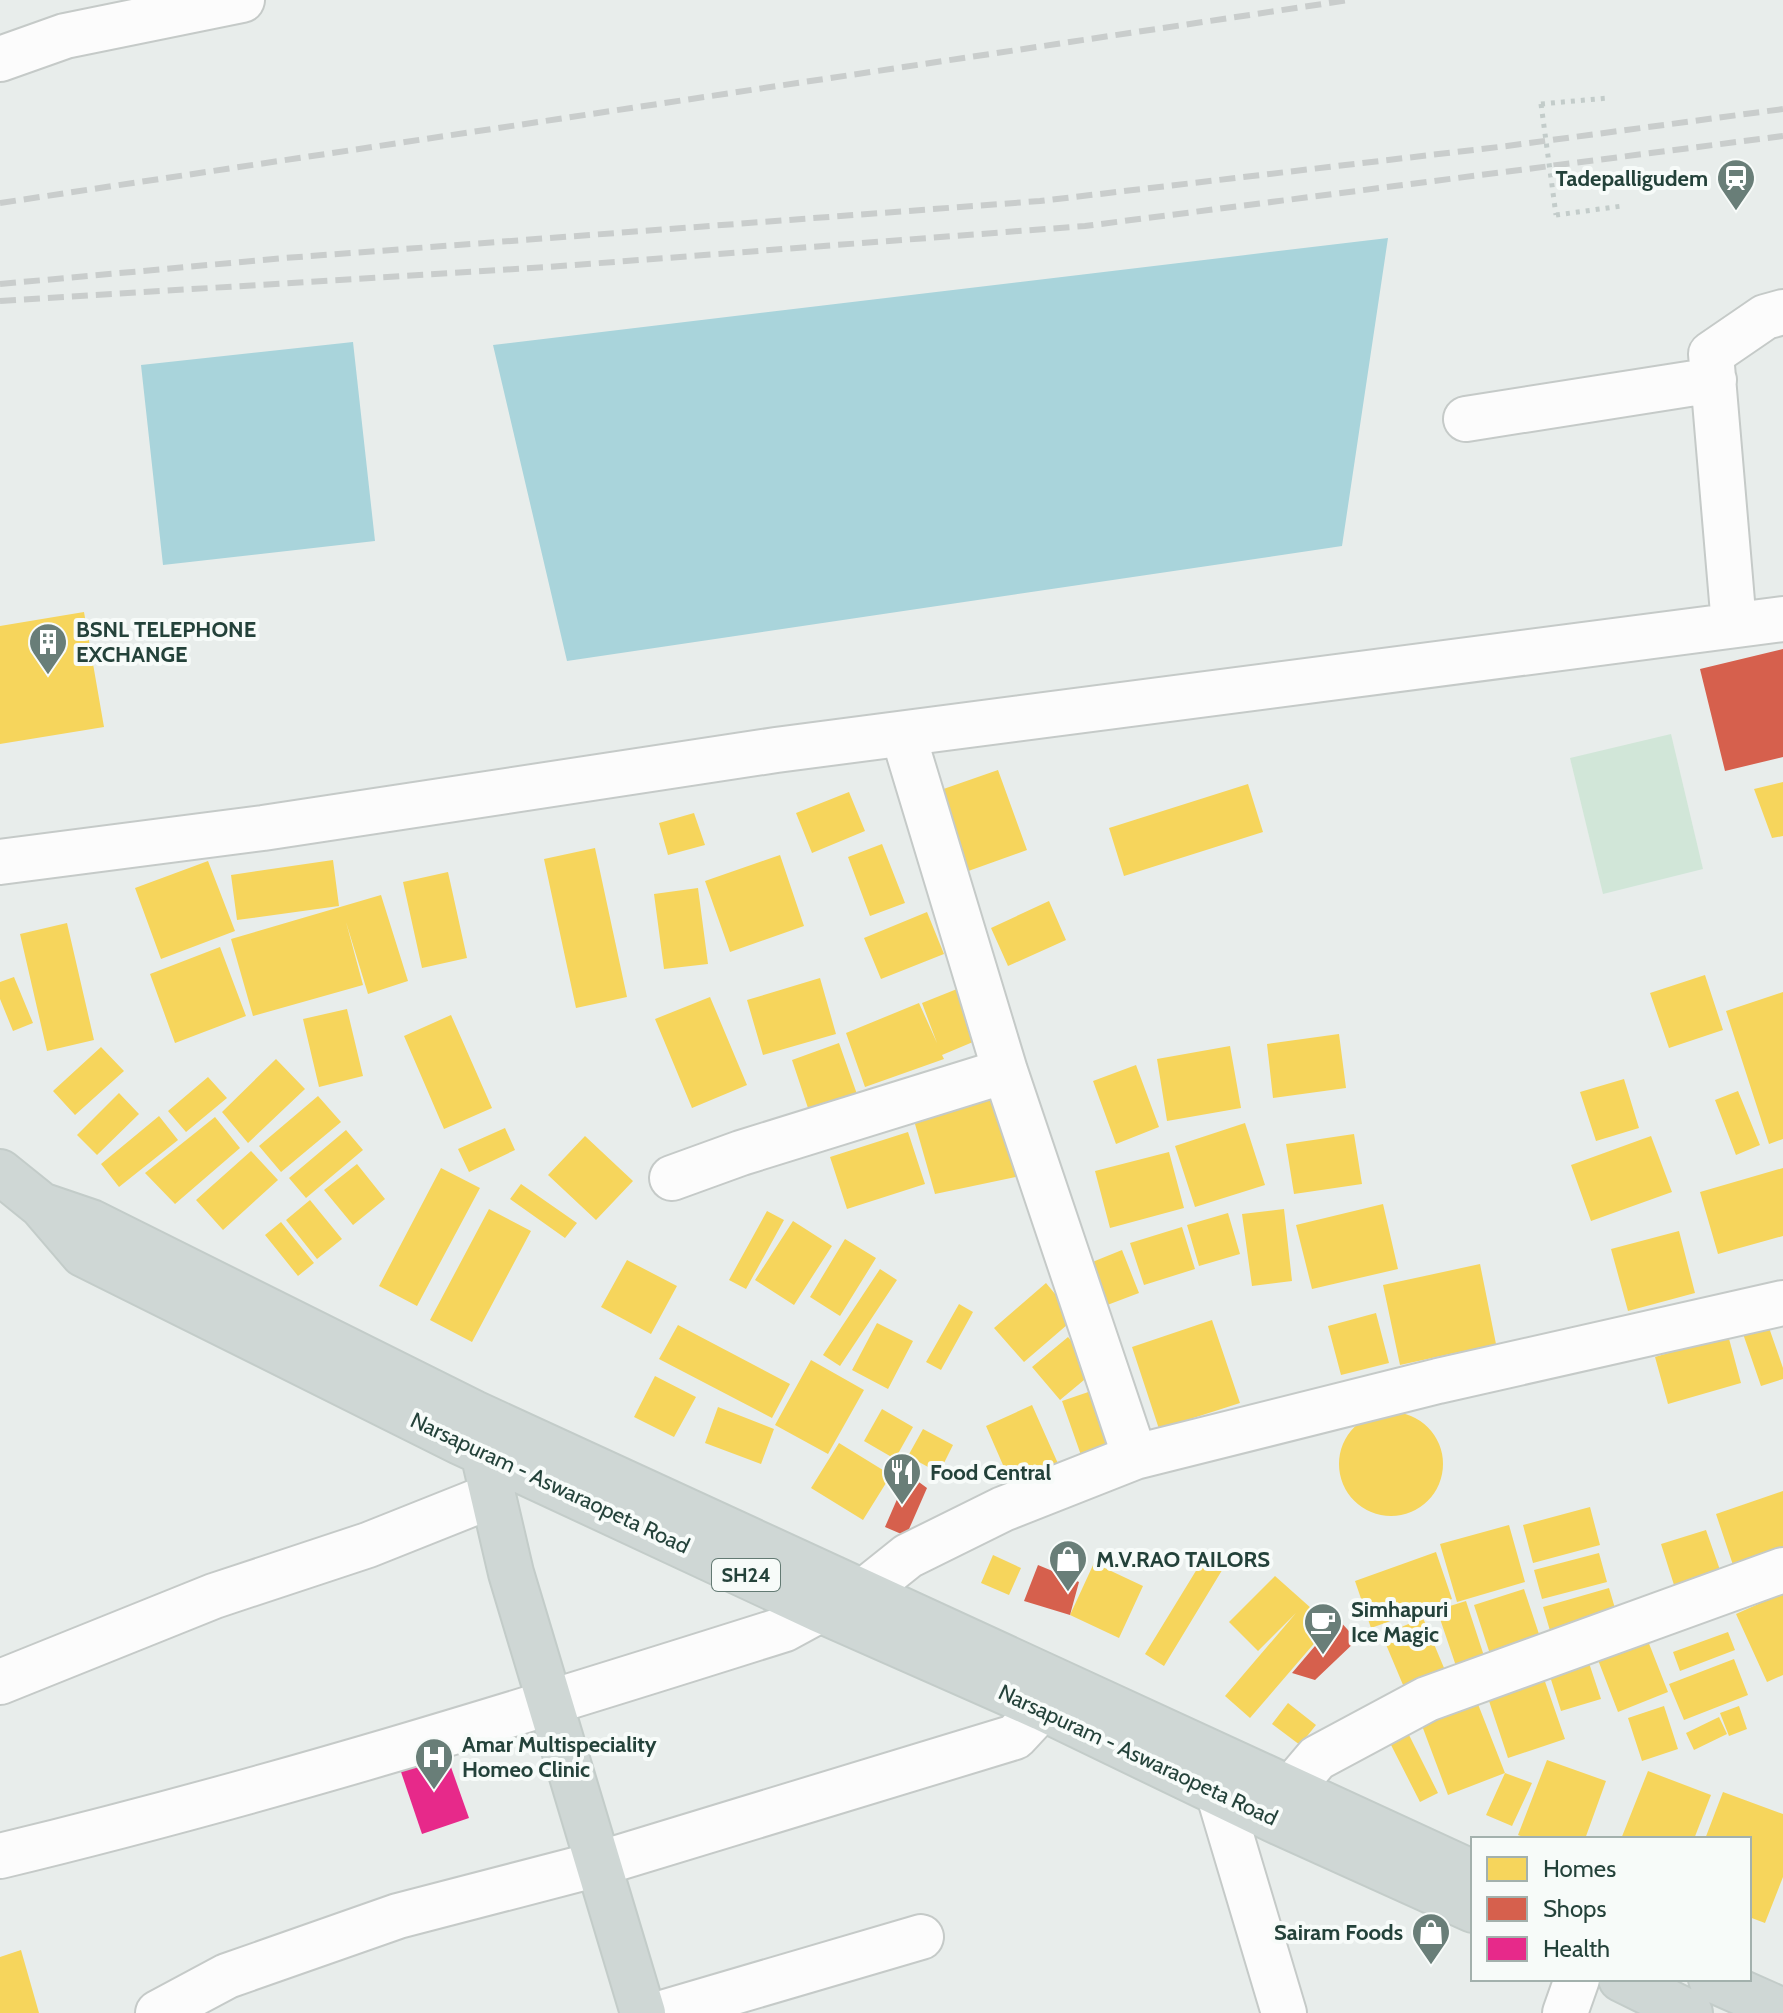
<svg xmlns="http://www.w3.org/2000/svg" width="1783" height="2013" viewBox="0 0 1783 2013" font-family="Cabin,sans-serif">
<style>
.green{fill:#d1e6d8}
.water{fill:#a9d4db}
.homes{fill:#f6d55c}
.shops{fill:#d6604d}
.health{fill:#e7298a}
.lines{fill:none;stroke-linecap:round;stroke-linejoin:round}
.minor-casing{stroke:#c5cac8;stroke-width:48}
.major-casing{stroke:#c3ccc9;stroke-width:48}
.path{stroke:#c3ccca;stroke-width:5;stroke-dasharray:4 6;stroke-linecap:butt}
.minor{stroke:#fcfcfc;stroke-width:44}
.major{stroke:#cfd7d5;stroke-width:44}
.rail{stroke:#c9cdcc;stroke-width:6;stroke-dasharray:16 8;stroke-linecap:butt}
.path-bridge{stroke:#c3ccca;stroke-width:5;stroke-dasharray:4 6;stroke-linecap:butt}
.labels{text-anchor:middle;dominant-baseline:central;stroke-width:8;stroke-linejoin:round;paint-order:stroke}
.shield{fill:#f7fbf9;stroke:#637a73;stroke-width:2}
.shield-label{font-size:20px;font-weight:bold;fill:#24423a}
.poi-label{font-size:22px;font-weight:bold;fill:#24423a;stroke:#f7fbf9;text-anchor:start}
.street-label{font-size:22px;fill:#24423a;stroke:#f7fbf9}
</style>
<rect width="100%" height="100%" fill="#e8edeb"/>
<path class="green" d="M1671,734L1703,869L1603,894L1570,758Z"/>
<path class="water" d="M1388,238L1342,546L567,661L493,345Z
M353,342L375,541L163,565L141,365Z"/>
<path class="homes" d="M84,612L104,727L0,744V626Z
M998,770L1027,850L960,874L932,793Z
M1783,782V836L1772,838L1754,789Z
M1248,784L1263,832L1124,876L1109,828Z
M849,792L865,831L812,853L796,813Z
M694,813L705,845L668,855L659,823Z
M882,844L905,903L870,916L848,857Z
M595,848L627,997L576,1008L544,859Z
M780,855L804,926L730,952L705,881Z
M333,860L339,906L237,920L231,875Z
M208,861L235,931L161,959L135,888Z
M448,872L467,958L422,968L403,882Z
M698,888L708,964L664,969L654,894Z
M381,895L408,981L368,994L346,922L363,985L253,1016L231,939Z
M1049,901L1066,940L1008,966L991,928Z
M927,912L944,954L881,979L864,938Z
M67,923L94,1040L47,1051L20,934Z
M220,947L246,1016L175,1043L150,974Z
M1705,975L1723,1030L1669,1048L1650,993Z
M14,977L33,1023L13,1031L0,999V982Z
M820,978L836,1034L763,1055L747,1000Z
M972,983L992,1034L942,1055L944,1059L865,1087L846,1033L919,1003L937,1043L922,1003Z
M1783,992V1139L1769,1144L1726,1011Z
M710,997L747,1085L692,1108L655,1019Z
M347,1009L363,1076L319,1087L303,1019Z
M451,1015L492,1108L444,1129L404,1036Z
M1339,1034L1346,1088L1273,1098L1267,1044Z
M839,1043L858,1097L810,1114L792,1060Z
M1230,1046L1241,1108L1167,1121L1157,1059Z
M101,1047L124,1071L75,1115L53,1091Z
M276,1059L305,1089L248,1143L222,1112Z
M1136,1065L1159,1127L1116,1144L1093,1081Z
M208,1077L227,1098L186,1132L168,1111Z
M1624,1079L1639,1128L1596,1141L1580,1092Z
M996,1086L1020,1176L935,1194L911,1110Z
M1738,1091L1760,1145L1736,1155L1715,1100Z
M119,1093L139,1114L97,1155L77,1135Z
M318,1096L341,1122L281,1172L259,1146Z
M159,1116L178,1140L119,1187L101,1164Z
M215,1117L240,1148L175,1204L145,1173Z
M1245,1123L1265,1185L1195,1207L1175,1146Z
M505,1128L515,1150L469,1172L458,1149Z
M346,1130L363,1150L306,1198L289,1178Z
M908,1132L925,1184L847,1209L830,1157Z
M1354,1134L1362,1184L1294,1194L1286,1144Z
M585,1136L633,1181L596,1220L548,1175Z
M1651,1136L1672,1192L1591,1221L1571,1165Z
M251,1151L278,1180L223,1230L196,1200Z
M1169,1152L1184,1208L1110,1228L1095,1171Z
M357,1164L385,1199L353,1225L324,1190Z
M441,1168L480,1188L417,1306L379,1286Z
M1783,1168V1236L1718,1254L1700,1192Z
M521,1184L577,1223L565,1238L510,1199Z
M310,1200L342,1239L317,1259L286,1220Z
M1383,1204L1398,1269L1312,1289L1296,1225Z
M489,1209L531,1231L472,1342L430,1320Z
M1284,1209L1292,1281L1252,1286L1242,1214Z
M767,1211L784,1220L746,1289L729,1280Z
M1228,1213L1240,1254L1199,1266L1187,1225Z
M793,1221L832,1246L794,1305L755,1280Z
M281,1222L314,1263L298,1276L265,1235Z
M1182,1227L1195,1269L1144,1285L1130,1243Z
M1679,1231L1695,1293L1628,1311L1611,1249Z
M845,1239L876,1258L840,1316L810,1297Z
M1122,1250L1139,1293L1102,1307L1085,1265Z
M627,1260L677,1286L651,1334L601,1307Z
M1480,1264L1496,1344L1400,1365L1383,1285Z
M880,1269L897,1280L840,1366L823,1355Z
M1046,1283L1075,1318L1024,1362L994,1328Z
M959,1304L973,1312L941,1370L926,1362Z
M1376,1313L1389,1363L1341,1375L1328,1326Z
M1766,1319L1783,1368V1379L1761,1386L1741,1328Z
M1212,1320L1240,1403L1159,1429L1132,1347Z
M877,1323L913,1341L888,1389L852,1370Z
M678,1325L790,1384L772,1418L659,1359Z
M1728,1335L1741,1383L1668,1404L1655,1357Z
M1068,1337L1096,1370L1060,1400L1032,1367Z
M811,1360L864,1390L828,1454L775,1425Z
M655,1376L696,1397L674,1437L634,1417Z
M1100,1388L1120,1446L1082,1458L1062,1401Z
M1032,1405L1060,1468L1013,1488L986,1426Z
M718,1407L774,1429L761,1464L705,1443Z
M882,1409L913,1427L895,1459L864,1441Z
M1339 1464a52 52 0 1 1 104 0a52 52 0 1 1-104 0Z
M923,1429L953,1445L939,1473L908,1456Z
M839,1443L891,1475L863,1520L811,1488Z
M1783,1491V1551L1734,1568L1716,1514Z
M1590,1507L1600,1545L1533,1563L1523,1525Z
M1509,1525L1525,1582L1457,1602L1440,1544Z
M1706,1530L1720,1570L1674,1585L1661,1544Z
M1436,1552L1452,1599L1371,1628L1355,1581Z
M1599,1553L1607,1582L1542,1599L1534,1570Z
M993,1555L1021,1568L1009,1595L981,1583Z
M1205,1556L1224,1567L1164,1666L1145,1654Z
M1094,1563L1143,1586L1119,1638L1070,1615Z
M1275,1576L1330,1625L1250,1718L1225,1696L1296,1613L1258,1651L1229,1622Z
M1609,1588L1617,1615L1551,1634L1543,1607Z
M1524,1589L1540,1637L1490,1654L1474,1605Z
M1783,1593V1675L1767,1682L1736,1614Z
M1466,1601L1485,1659L1457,1669L1437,1610Z
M1423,1618L1447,1675L1406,1692L1382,1635Z
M1728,1632L1735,1650L1680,1671L1673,1652Z
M1648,1641L1668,1692L1618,1712L1598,1660Z
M1586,1654L1601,1699L1561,1711L1547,1667Z
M1734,1659L1748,1695L1684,1720L1669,1684Z
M1542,1673L1565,1739L1508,1758L1486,1692Z
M1474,1694L1505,1773L1532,1783L1512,1826L1486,1815L1505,1773L1448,1795L1418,1715Z
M1288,1703L1316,1725L1300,1745L1272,1724Z
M1664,1706L1678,1749L1642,1761L1628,1718Z
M1739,1706L1747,1729L1729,1736L1720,1713Z
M1719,1717L1727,1734L1694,1750L1686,1733Z
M1408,1733L1438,1793L1420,1802L1390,1743Z
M1547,1760L1606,1781L1585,1839H1529L1518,1835Z
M1648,1771L1711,1795L1694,1839H1621Z
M1723,1792L1783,1814V1877L1765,1923L1749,1917V1839H1705Z
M21,1950L39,2013H0V1957Z"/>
<path class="shops" d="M1783,649V757L1725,771L1700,669Z
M908,1474L927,1488L906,1536L885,1527Z
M1038,1565L1079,1582L1070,1615L1024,1601Z
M1338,1619L1357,1640L1315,1680L1292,1673Z"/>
<path class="health" d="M446,1753L469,1818L422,1834L400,1769Z"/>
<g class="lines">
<g class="minor-casing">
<path id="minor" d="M0,59L65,36L242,0
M1466,419L1714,380
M1734,625L1711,354L1765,317L1783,312
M903,734L1005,1071L1135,1457
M0,862L263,828L776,750L1783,619
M672,1178L741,1153L1005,1071
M863,1592L908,1556L1003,1509L1135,1457L1438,1381L1783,1303
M0,1682L214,1596L368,1545L491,1496
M1289,1791L1317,1758L1427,1699L1783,1570
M1218,1792L1284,2013
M0,1856C265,1792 526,1711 785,1629L820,1610
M158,2013L227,1976L398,1916L598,1864L1015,1737L1042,1708
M662,2013L921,1937
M1565,2013L1577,1979"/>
</g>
<g class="major-casing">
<path id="major" d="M0,1172L41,1205L91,1222L474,1413L1473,1873
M41,1205L83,1254L460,1442L820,1610L1042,1708L1274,1820L1473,1910
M478,1431L511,1573L643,2013
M1621,1979L1690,2013
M1711,1979L1783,2011"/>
</g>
<path class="path" d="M1541,104L1608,98
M1556,215L1622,206"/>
<use href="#minor" class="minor"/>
<use href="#major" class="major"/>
<path class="rail" d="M0,203L1349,0
M0,284L285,258L1040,201L1507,146L1783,109
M0,301L548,267L1085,226L1783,136"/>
<path class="path-bridge" d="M1541,104L1556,215"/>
</g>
<defs>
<g id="station-pin" transform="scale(2)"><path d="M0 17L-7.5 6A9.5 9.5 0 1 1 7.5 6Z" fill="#697e78" stroke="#f7fbf9"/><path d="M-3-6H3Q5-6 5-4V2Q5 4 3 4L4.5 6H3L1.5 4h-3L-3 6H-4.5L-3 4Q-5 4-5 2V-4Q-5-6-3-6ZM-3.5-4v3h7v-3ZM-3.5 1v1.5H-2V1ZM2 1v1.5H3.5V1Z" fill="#fff"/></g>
<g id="building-pin" transform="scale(2)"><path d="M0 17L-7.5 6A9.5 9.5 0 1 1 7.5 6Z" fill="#697e78" stroke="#f7fbf9"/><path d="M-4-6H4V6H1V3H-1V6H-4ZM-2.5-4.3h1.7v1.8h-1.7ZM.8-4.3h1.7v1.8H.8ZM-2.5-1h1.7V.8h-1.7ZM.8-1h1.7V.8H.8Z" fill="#fff"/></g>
<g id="restaurant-pin" transform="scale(2)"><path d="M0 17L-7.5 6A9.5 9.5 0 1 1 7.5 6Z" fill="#697e78" stroke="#f7fbf9"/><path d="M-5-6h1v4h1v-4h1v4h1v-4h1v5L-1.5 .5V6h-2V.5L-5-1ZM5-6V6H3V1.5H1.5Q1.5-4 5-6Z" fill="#fff"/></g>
<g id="shop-pin" transform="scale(2)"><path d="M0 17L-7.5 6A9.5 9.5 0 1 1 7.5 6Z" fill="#697e78" stroke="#f7fbf9"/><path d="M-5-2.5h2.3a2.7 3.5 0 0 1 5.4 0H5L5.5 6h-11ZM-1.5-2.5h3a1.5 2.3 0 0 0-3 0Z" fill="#fff"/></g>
<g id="cafe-pin" transform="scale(2)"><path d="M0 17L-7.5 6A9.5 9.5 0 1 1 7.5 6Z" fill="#697e78" stroke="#f7fbf9"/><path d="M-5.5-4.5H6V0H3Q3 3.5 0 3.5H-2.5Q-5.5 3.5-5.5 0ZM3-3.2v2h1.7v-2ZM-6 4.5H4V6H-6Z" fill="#fff"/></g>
<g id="hospital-pin" transform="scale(2)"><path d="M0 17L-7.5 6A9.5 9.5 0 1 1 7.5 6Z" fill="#697e78" stroke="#f7fbf9"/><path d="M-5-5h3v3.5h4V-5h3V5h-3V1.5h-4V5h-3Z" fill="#fff"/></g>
</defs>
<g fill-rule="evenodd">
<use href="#station-pin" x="1736" y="178"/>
<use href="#building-pin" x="48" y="642"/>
<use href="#restaurant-pin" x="902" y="1472"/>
<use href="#shop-pin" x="1068" y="1559"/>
<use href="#cafe-pin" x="1323" y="1622"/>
<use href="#hospital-pin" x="434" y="1757"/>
<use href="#shop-pin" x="1431" y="1932"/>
</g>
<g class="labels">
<rect class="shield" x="712" y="1559" width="68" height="32" rx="6"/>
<g class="shield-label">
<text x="746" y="1575">SH24</text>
</g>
<g class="poi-label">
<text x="1708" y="178" text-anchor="end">Tadepalligudem</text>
<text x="76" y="629">BSNL TELEPHONE<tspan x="76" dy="25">EXCHANGE</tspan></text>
<text x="930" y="1472">Food Central</text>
<text x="1096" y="1559">M.V.RAO TAILORS</text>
<text x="1351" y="1609">Simhapuri<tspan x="1351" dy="25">Ice Magic</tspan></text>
<text x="462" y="1744">Amar Multispeciality<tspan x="462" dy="25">Homeo Clinic</tspan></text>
<text x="1403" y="1932" text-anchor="end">Sairam Foods</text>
</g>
<g class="street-label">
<text transform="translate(550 1483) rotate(25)">Narsapuram - Aswaraopeta Road</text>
<text transform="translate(1138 1755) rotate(25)">Narsapuram - Aswaraopeta Road</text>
</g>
</g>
<rect x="1471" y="1837" width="280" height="144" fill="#f7fbf9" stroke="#a3b1ad" stroke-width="2"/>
<rect x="1487" y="1857" width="40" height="24" fill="#f6d55c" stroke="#a3b1ad" stroke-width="2"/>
<text x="1543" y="1877" font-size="24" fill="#24423a">Homes</text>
<rect x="1487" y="1897" width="40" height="24" fill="#d6604d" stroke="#a3b1ad" stroke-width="2"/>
<text x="1543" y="1917" font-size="24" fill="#24423a">Shops</text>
<rect x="1487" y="1937" width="40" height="24" fill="#e7298a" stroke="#a3b1ad" stroke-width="2"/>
<text x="1543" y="1957" font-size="24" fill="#24423a">Health</text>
</svg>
